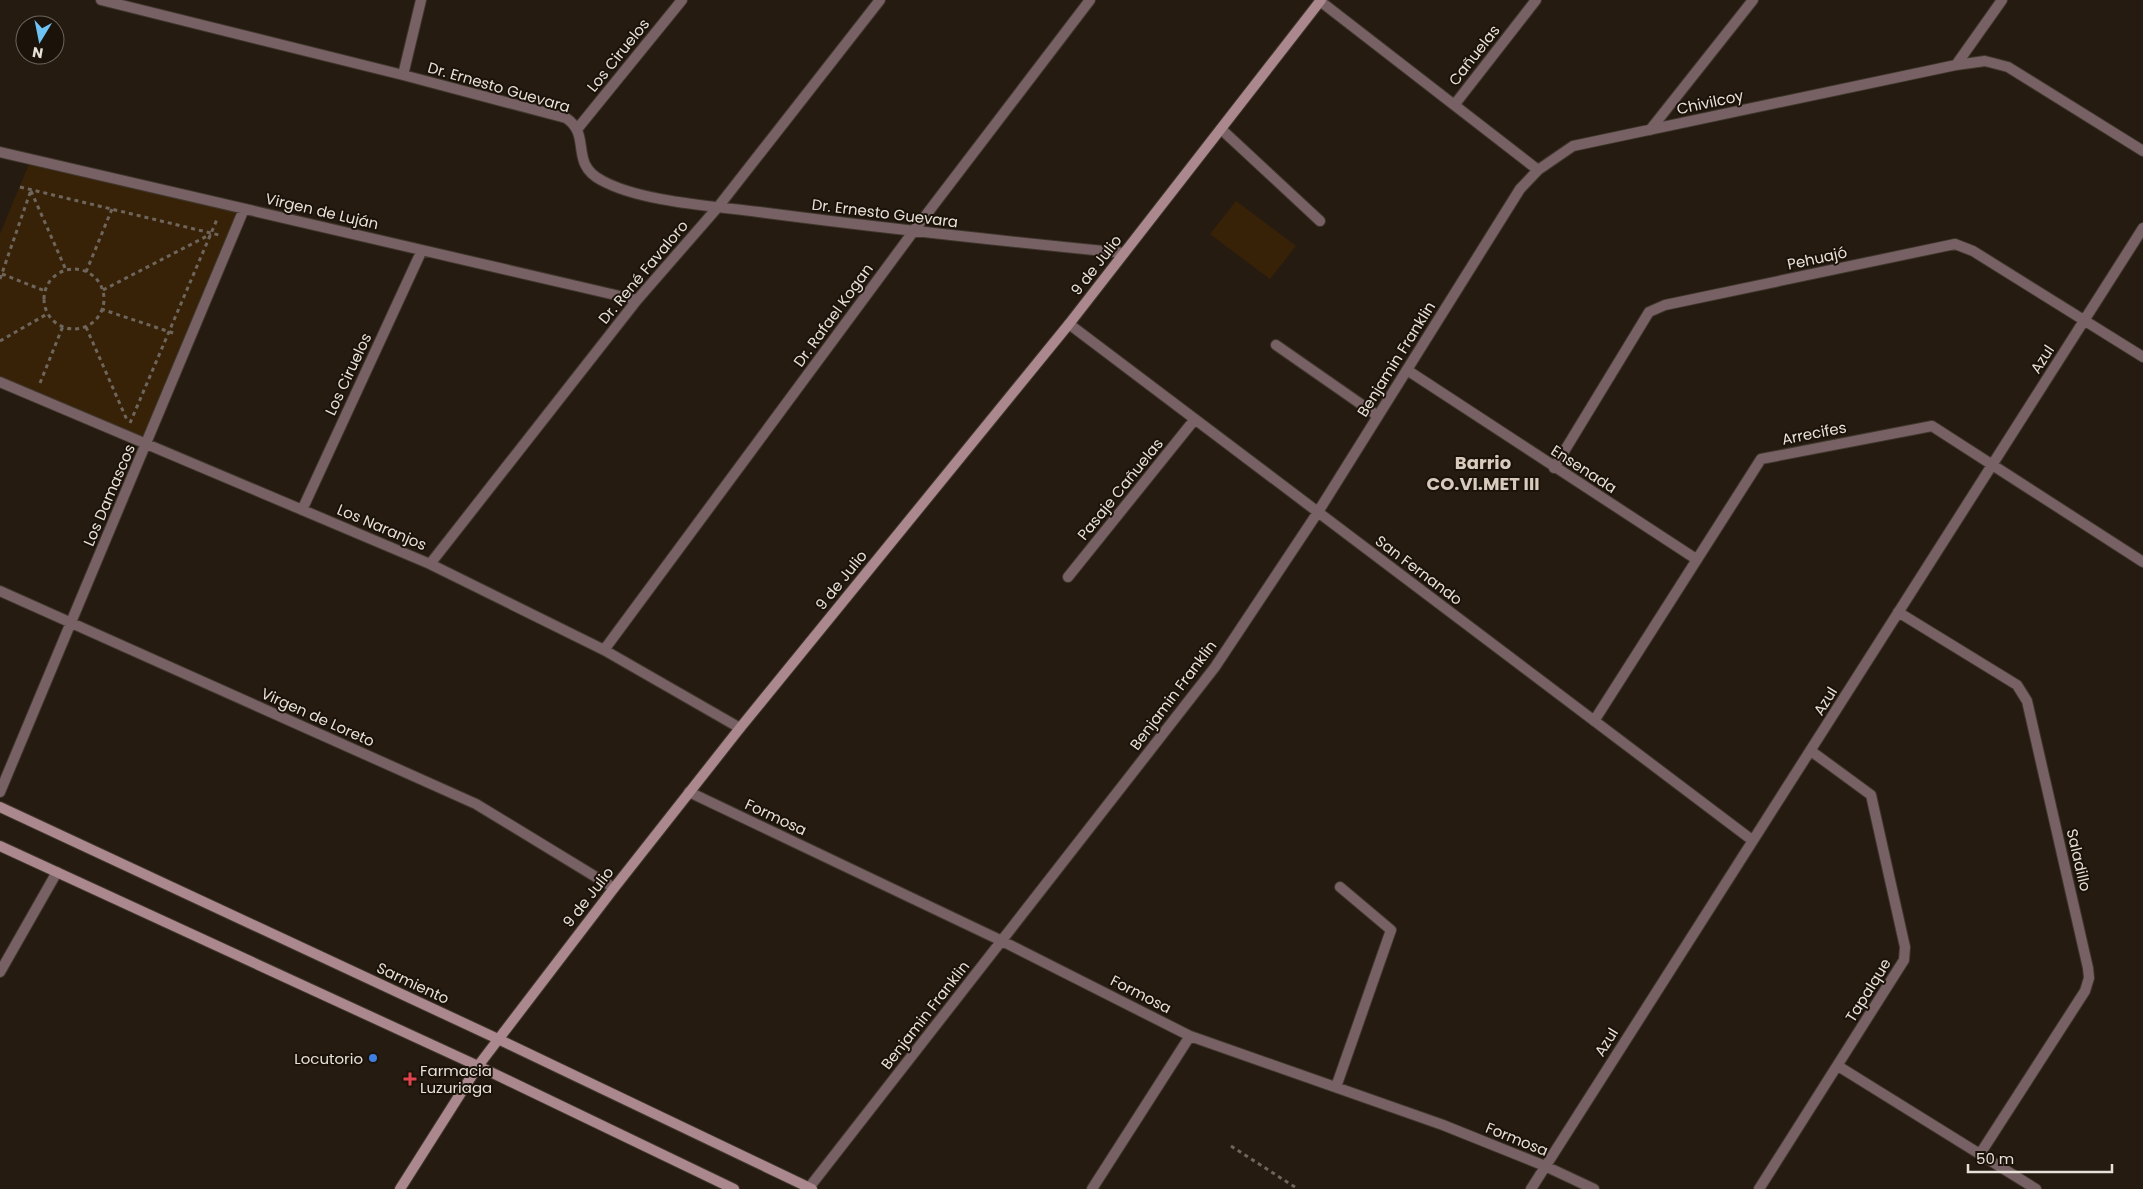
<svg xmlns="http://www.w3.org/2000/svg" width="2143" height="1189" viewBox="0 0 2143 1189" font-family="Poppins,sans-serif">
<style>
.green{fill:#382207}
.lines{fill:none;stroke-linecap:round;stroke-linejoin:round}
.street-casing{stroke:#40372d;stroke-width:12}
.secondary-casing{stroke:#40372d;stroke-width:12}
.path{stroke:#6e665d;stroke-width:3;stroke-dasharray:4 4;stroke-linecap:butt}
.street{stroke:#776164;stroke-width:10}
.secondary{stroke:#aa888d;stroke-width:10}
.shop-dot{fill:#3f7fe0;stroke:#1b1209;stroke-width:2}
.health-dot{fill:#e0444e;stroke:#1b1209;stroke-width:2}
.labels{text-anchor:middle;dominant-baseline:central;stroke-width:4;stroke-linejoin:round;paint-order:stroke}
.street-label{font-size:15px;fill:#e7e1da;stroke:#1b1209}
.poi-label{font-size:15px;fill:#e7e1da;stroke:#1b1209;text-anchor:end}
.quarter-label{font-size:18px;font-weight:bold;fill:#d8cabd;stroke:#1b1209}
</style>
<rect width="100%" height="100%" fill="#251b11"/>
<path class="green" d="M31,159L244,209L146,444L0,382V234Z
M1236,201L1296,246L1270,279L1210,234Z"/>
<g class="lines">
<g class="street-casing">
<path id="street" d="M101,0L403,75L566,118C592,135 569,163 601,180C640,202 714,206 759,212C881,228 1002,241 1124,253
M1320,1L1538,170L1573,146L1956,65L1985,61L2008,67L2143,151
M1956,65L2002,0
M403,75L421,0
M1455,104L1536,0
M578,128L682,0
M1221,129L1320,221
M1650,130L1753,0
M0,152L637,300
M1069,324L1752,840
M1276,345L1378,416
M1407,370L1696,559
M0,382L430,564L604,650L740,728
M1554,468L1649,312L1665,305L1955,244L1973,251L2143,357
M302,510L422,250
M430,564L637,300L718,207L880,0
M1068,577L1195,419
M0,591L476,804L614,888
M1898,612L2017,685L2027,701L2088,968L2089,978L2085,991L1980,1154
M604,650L913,232L1090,0
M1594,721L1761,459L1932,426L2143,562
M0,792L244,209
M689,792L1002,941L1190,1036L1443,1125L1545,1166L1594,1189
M0,972L57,872
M1838,1066L2036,1189
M1336,1087L1391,930L1340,887
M808,1189L1215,667L1318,512L1520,189L1538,170
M1092,1189L1190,1036
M1531,1189L2143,228
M1759,1189L1904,960L1905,947L1871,795L1811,751"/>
</g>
<g class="secondary-casing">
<path id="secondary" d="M0,807L498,1039L812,1189
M0,846L478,1066L734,1189
M400,1189L478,1066L614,888L740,728L1069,324L1321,0"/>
</g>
<path class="path" d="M20,187L219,235
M31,191L66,270
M44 299a30 30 0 1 1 60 0a30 30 0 1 1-60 0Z
M86,272L112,209
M2,274L45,291
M0,279L31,190
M103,290L211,234
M101,309L176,334
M86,327L127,420
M0,341L47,314
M40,383L63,326
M130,423L218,217
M1231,1146L1298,1189"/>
<use href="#street" class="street"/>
<use href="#secondary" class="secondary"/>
</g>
<circle class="shop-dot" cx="373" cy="1058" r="5"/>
<path class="health-dot" d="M407.5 1071.5h5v5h5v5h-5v5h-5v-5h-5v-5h5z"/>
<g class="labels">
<g class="street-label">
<text transform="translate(618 55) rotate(-51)">Los Ciruelos</text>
<text transform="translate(1474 55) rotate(-52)">Cañuelas</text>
<text transform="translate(499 87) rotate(16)">Dr. Ernesto Guevara</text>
<text transform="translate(1710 102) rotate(-12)">Chivilcoy</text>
<text transform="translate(322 211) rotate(13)">Virgen de Luján</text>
<text transform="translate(885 213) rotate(7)">Dr. Ernesto Guevara</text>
<text transform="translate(1817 258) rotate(-12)">Pehuajó</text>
<text transform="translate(1096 265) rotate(-52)">9 de Julio</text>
<text transform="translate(643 272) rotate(-50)">Dr. René Favaloro</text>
<text transform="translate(833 315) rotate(-54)">Dr. Rafael Kogan</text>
<text transform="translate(1396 359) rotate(-58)">Benjamin Franklin</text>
<text transform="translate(2042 359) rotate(-57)">Azul</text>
<text transform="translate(348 374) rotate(-65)">Los Ciruelos</text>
<text transform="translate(1814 433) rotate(-11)">Arrecifes</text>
<text transform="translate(1584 469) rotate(33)">Ensenada</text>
<text transform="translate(1120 489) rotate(-51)">Pasaje Cañuelas</text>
<text transform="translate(109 495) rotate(-67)">Los Damascos</text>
<text transform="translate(382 527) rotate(23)">Los Naranjos</text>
<text transform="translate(1419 570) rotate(37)">San Fernando</text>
<text transform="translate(841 580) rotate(-51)">9 de Julio</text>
<text transform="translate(1173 695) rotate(-53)">Benjamin Franklin</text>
<text transform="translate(1825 701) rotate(-58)">Azul</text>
<text transform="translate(318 717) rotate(24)">Virgen de Loreto</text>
<text transform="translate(776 817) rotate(25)">Formosa</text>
<text transform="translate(2079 860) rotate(77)">Saladillo</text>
<text transform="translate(588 897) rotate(-52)">9 de Julio</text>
<text transform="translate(413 983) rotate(25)">Sarmiento</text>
<text transform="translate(1868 990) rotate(-58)">Tapalque</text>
<text transform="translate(1141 994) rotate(27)">Formosa</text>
<text transform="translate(925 1015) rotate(-52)">Benjamin Franklin</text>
<text transform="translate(1606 1042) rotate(-58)">Azul</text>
<text transform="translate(1517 1139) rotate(22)">Formosa</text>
</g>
<g class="poi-label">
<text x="363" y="1058">Locutorio</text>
<text x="420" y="1070" text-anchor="start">Farmacia<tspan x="420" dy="17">Luzuriaga</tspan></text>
</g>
<g class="quarter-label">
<text x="1483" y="462">Barrio<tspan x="1483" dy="21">CO.VI.MET III</tspan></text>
</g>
</g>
<g transform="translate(40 40) rotate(190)"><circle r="24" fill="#1b1209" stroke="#6d655d"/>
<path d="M0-4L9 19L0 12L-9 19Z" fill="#6ec2f4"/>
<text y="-8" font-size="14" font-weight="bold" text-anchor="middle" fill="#e7e1da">N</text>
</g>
<path d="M1968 1164v8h144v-8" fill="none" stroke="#e7e1da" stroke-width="2.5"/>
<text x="1976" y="1164" font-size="15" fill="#e7e1da" stroke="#1b1209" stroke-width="4" paint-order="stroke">50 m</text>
</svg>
